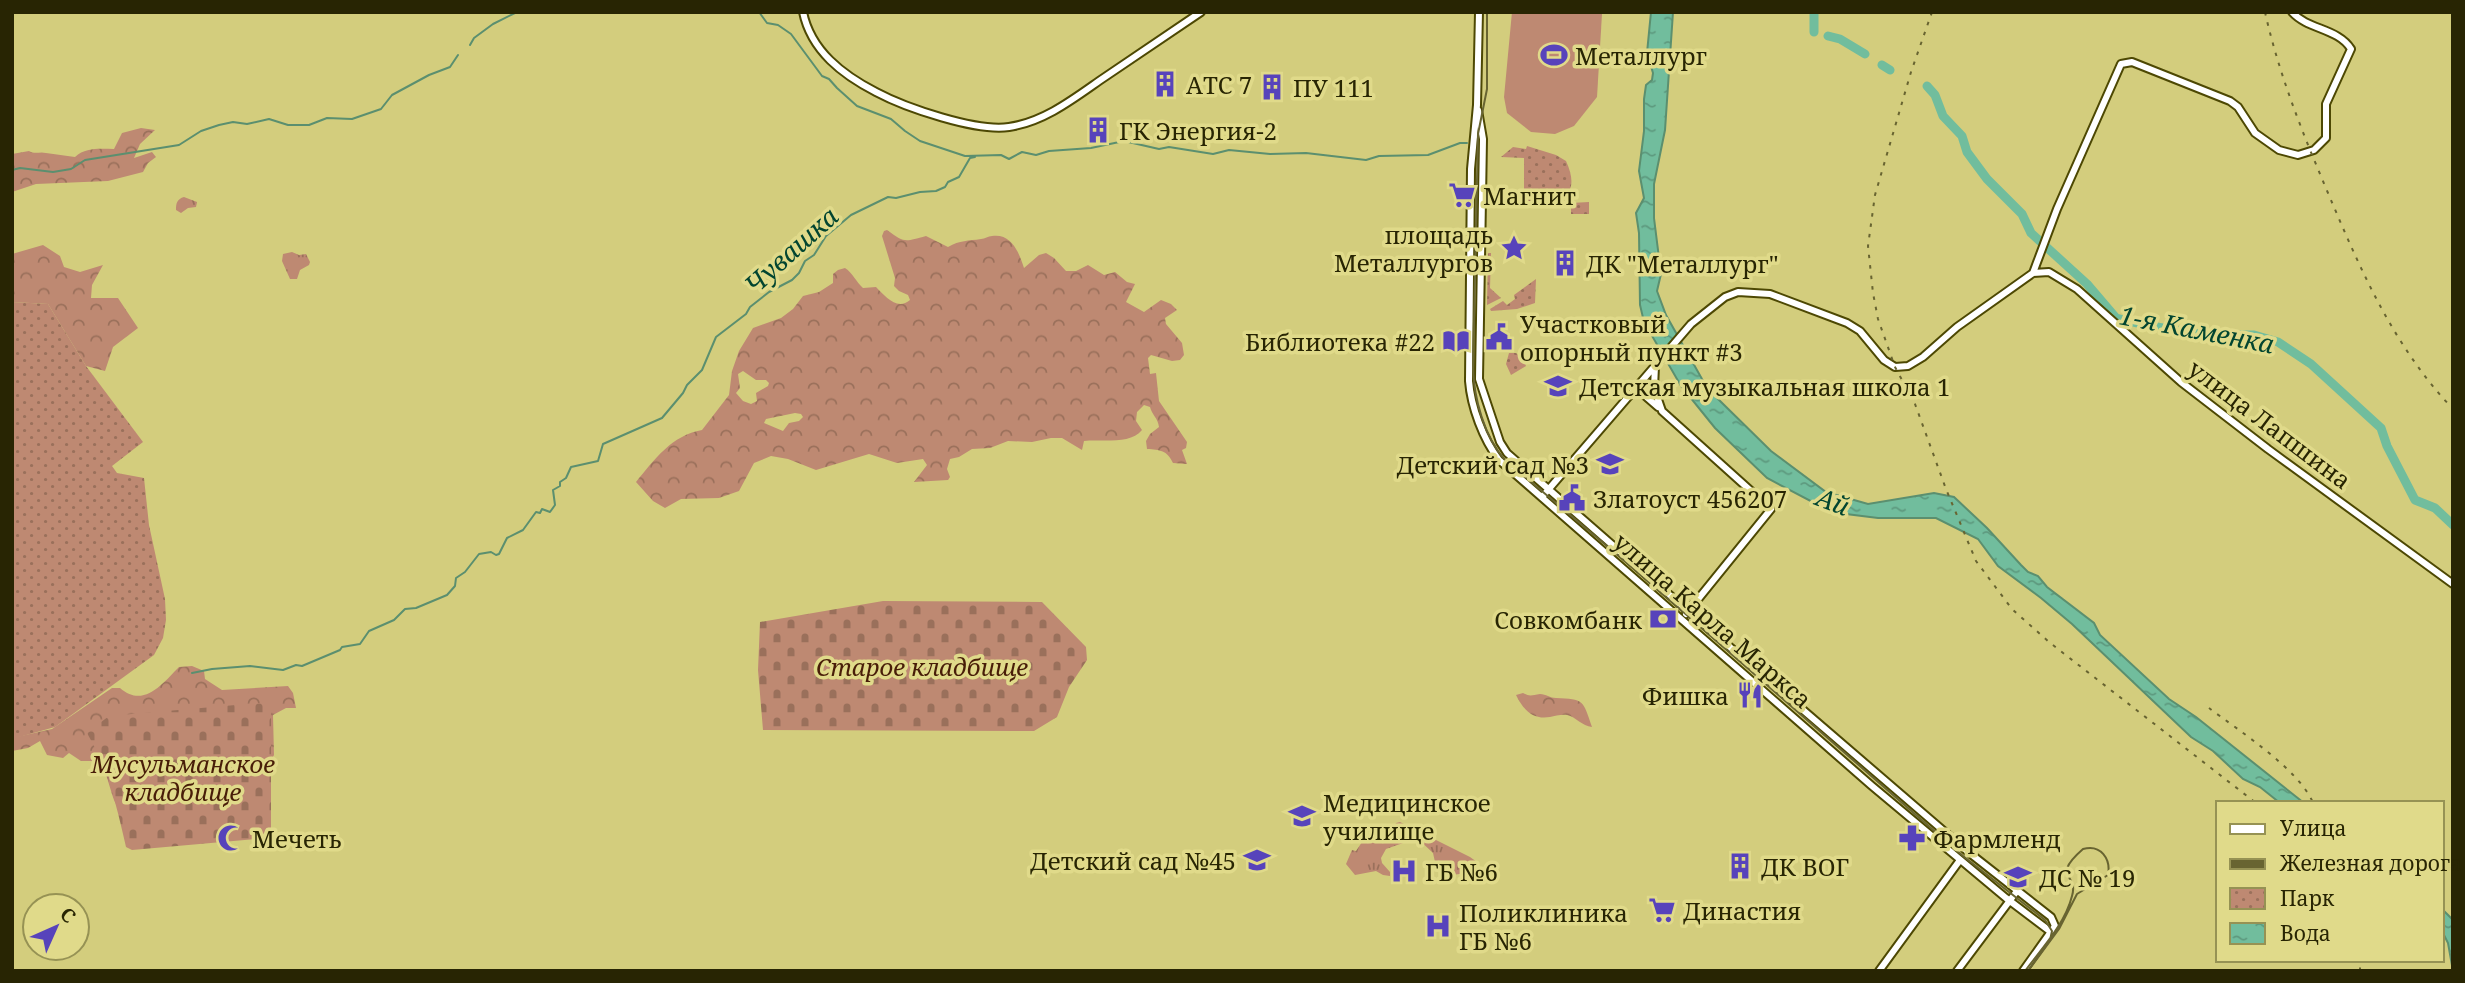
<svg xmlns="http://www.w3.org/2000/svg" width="2465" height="983" viewBox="0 0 2465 983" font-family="'Noto Serif',serif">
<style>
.grass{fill:url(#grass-tufts)}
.forest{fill:url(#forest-crowns);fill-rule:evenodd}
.cemetery{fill:url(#cemetery-stones)}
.park{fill:url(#park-dots)}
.pitch{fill:#be8972}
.water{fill:url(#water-ripples);stroke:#5b8f6f;stroke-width:2}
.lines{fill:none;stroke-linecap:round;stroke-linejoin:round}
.stream{stroke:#5b8f6f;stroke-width:2}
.river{stroke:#71bd9d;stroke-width:9}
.secondary-casing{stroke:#4d4803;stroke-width:10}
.secondary{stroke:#fff;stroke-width:6}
.tram{stroke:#686431;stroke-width:2}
.rail{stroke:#686431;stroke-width:2;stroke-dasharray:3.5 7;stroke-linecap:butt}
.labels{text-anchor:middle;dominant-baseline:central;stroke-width:7;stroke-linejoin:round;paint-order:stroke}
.poi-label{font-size:24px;fill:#282503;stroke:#e0da8a;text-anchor:start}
.street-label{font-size:24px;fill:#282503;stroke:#e0da8a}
.park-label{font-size:24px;font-style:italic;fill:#481d08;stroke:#e0da8a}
.water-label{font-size:26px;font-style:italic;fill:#024530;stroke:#e0da8a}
</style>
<defs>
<pattern id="grass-tufts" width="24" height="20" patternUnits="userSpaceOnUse" patternTransform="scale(1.75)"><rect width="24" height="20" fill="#be8972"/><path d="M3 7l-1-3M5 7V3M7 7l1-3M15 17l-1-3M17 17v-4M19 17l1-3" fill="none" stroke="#9a705b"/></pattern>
<pattern id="forest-crowns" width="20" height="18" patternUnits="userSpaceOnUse" patternTransform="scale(1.75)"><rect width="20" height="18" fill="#be8972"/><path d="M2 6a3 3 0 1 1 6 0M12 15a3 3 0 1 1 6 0" fill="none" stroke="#9a705b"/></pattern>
<pattern id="cemetery-stones" width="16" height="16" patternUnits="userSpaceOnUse" patternTransform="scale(1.75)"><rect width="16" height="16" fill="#be8972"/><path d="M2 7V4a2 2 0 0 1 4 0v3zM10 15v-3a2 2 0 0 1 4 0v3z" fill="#9a705b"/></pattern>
<pattern id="park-dots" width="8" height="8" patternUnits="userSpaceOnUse" patternTransform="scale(1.75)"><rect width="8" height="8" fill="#be8972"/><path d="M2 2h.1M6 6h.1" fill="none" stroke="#9a705b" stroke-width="1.8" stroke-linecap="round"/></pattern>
<pattern id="water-ripples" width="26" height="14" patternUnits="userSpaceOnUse" patternTransform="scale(1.75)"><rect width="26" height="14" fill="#71bd9d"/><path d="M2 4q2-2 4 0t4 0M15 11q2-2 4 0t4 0" fill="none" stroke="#5d997e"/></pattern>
</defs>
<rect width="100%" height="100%" fill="#d3cd7d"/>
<path class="grass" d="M184,197L197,202L196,207L188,208L181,213L176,210C176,203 177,199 184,197Z
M292,252L299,255L306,254L310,262L309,265L300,270L297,279H290L282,261L283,254Z
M1400,822L1470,857L1477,862C1469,875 1450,878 1437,871L1433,853L1415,836H1408L1403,843L1386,849L1381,858L1382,863L1390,872V876L1383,875L1376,871L1355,875L1346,864L1352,850L1356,851L1366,836L1381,824L1393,831L1396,823Z"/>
<path class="forest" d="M141,128L155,130L140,144L134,158L152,152L156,157L148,163L143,172L108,181L36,184L12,192V154L29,151C36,155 39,151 46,153C56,154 65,156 75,157C86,147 100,149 114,149L122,133Z
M887,230C905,243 904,242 926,236L948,247C960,240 968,241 981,239C985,239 988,236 992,236C1012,233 1019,253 1024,268L1039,255L1046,253L1054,258L1066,271H1076L1088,265L1104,275L1115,272L1127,282L1135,284L1126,302L1144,312L1161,300L1171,304L1177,310L1165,318L1166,324L1182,343L1184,355L1180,360L1172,361L1151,355L1148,358L1150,374L1156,373L1159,401L1187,442L1186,448L1182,450L1187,464L1173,463C1167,450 1160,450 1147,449L1146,441L1150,434L1159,427C1158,418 1152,415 1150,407L1144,405L1137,412L1136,421L1142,430C1130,445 1102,439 1084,441L1082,450L1062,438H1051L1032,442L1008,441L990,448L972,449L959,457L950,459L947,469L950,477L948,480L914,482L927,465L923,459L897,463L869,454L816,470L788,459L771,456L754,463L739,491L719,498L681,499L665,508L653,501L636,482C654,460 672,435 702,430L729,395L732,371L739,351L753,328L781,318L793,309L803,296L819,292L833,283V274L838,270L845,268C853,273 856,282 863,288L876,287C885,296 897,311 910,300L908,295L899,291L894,286L895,278L882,236L884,231ZM743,371L756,380H766L769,383L768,386L756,393L757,401L751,404L743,401L736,393L740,388L738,374ZM795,413L801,414L803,417L799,421L789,423L783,431L764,423L766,419Z
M43,245L60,256L64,267L80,272L103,265L92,285L91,298H118L138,328L113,347L105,371L86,366L48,304L12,302V254Z
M192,666L204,671L205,679L222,690L288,686L293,693L296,708H286L273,715L274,755L266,770L128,843C124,835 125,830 123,821C122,813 117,807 114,800C109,786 107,774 100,761H81L69,753L63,758L47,755L40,741L28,748L12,751V738L52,729L112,688H120C144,709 163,683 179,667Z
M1523,693C1530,697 1532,695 1540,694C1546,694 1550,698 1556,698C1584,699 1583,700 1592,727C1582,726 1576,717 1567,715C1562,714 1555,716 1550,717C1532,720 1523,709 1516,695Z"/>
<path class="cemetery" d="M883,601L1042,602L1086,647L1087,660L1069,687L1057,717L1034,731L763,730L758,670L760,622Z
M271,702V836L268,838L132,850L126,847C117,807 108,769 87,733L109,716Z"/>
<path class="park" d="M1527,146L1556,155L1566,161C1578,187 1570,201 1543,205C1536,206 1527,206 1522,204V198L1524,197V158L1501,157L1513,147L1526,149Z
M1589,202V214H1571V203Z
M1488,253H1491L1490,288L1501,298L1487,305Z
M1536,279L1535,303L1517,309L1491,311L1490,309L1503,301L1507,305L1515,299L1514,295Z
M12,302L48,304L86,366L143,442L112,466L117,473L144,478L149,525L165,599L166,620L163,638L154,655L55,727L12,739Z
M1509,353H1516L1523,359L1526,366L1511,375L1506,364Z"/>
<path class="pitch" d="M1512,12L1602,14L1597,97L1574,126L1555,134L1531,132L1507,113L1504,97Z"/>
<path class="water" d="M1651,12H1673L1665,130L1654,184V218L1661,274L1657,291L1666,315L1702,379L1715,396L1771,451L1826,492L1868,504L1934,493L1954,497L1987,528L2021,565L2028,572L2038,576L2047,587L2094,623L2100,635L2169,699L2196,717L2304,803H2280L2260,787L2243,779L2213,751L2191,737L2072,624L2041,598L1998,566L1978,539L1936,518H1878L1846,514L1822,507L1767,478L1715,428L1681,386L1644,322L1640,305L1639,233L1636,213L1644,198L1639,171L1644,131V99L1646,85L1652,80L1653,73L1647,53Z
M2442,909L2453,920V971L2448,943L2442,931Z"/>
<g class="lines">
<path class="stream" d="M759,12L767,23L778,25L791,34L822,76L829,79L837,88L857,106L891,119L905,131L920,141L965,156L1001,155L1009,159L1022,152L1036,155L1049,151L1091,148L1124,141L1159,149L1169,147L1213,154L1229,150L1270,154L1306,153L1366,160L1379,156L1428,155L1460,143H1467
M470,45L474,38L493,24L517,12
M12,170L20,168L53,172L71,169L85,160L179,145L201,131L219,125L233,122L247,124L269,119L288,125H309L327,118L352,119L381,109L392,95L429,75L450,67L458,55
M192,673L212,669L250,666L283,670L296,665L302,666L340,650L342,647L360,644L369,631L394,620L405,609L416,608L447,595L455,586L456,578L465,572L479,554L491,552L496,555L499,554L507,538L523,530L536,512L540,513L542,509L550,512L555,505L553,490L560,486V482L566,478L571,467L598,461L603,444L662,418L683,393L687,385L702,370L716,337L746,314L750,307L769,292L792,280L799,273L805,261L814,255L826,236L851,215L888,197L896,198L920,192L936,191L945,187L948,182L959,177L970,158L975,157"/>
<path class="river" d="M1814,32V12
M1828,36L1840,39L1865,54
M1882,65L1890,70
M1927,86L1935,95L1943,116L1962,136L1967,152L1987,179L2022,214L2031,233L2087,284L2116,318L2145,325L2204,335H2254L2278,342L2311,364L2381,428L2387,446L2415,500L2435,508L2453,525"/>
<g class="secondary-casing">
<path id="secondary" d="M803,12C811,51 843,75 876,92C906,108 977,132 1009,127C1043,122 1072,100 1099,81C1133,58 1167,35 1201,12
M1479,12L1477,105L1471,169L1469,381C1471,407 1483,439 1499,460L1872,786L2006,898L2051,932
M1478,110L1483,139L1479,379L1500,442L1507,453L1688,611L1967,851L2051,917L2055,926L2023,971
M2033,273L2049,272L2077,289L2181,382L2268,449L2453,584
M1655,366L1654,388L1662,411L1771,509L1686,614
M1635,387L1658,407
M1542,497L1691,324L1725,297L1738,292L1770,294L1847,323L1860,331L1884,360L1895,367L1908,366L1923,357L1957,327L2033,273L2057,209L2121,64L2132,62L2230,101L2238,107L2255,133L2279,150L2298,155L2314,150L2326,138V104L2351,49C2338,28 2308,30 2292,12
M1879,971L1960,860
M1957,971L2017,891"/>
</g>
<use href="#secondary" class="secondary"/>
<path class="tram" d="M1487,12V89L1478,134L1473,368C1474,398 1484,437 1505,460L1626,562L1963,856L2045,920L2052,931L2050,940
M2025,971C2042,948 2065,924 2072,896C2079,873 2050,878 2083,849C2101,844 2111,859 2108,875L2077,894L2059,929L2028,971"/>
<path class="rail" d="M1932,12L1911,72L1875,195L1868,246L1873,293L1878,319L1895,367L1915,404L1946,489L1976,561L2012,609L2049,642L2256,803
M2265,12C2279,75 2303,134 2328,193C2361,271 2394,347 2453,409
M2209,708C2238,730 2300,770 2313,803
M2360,971V960"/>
</g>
<defs>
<g id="stadium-bare" transform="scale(2.1)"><path d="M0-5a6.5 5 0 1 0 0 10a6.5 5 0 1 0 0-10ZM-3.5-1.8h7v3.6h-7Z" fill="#5743bb" stroke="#e0da8a" stroke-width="2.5" paint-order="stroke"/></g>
<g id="building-bare" transform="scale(2.1)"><path d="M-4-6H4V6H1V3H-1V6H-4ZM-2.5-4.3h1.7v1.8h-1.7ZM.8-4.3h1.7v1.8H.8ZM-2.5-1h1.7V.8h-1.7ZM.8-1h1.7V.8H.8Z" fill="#5743bb" stroke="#e0da8a" stroke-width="2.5" paint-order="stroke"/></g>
<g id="supermarket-bare" transform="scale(2.1)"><path d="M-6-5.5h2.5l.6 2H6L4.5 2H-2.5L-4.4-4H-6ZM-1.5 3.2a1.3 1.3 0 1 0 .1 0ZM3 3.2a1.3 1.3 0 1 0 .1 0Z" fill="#5743bb" stroke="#e0da8a" stroke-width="2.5" paint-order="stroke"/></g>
<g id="sight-bare" transform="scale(2.1)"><path d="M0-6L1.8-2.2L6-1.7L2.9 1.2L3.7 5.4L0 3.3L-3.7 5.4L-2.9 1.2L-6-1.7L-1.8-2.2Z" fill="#5743bb" stroke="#e0da8a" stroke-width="2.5" paint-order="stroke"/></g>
<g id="civic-bare" transform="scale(2.1)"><path d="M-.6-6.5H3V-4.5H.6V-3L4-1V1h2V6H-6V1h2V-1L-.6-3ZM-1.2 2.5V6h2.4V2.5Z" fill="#5743bb" stroke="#e0da8a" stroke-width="2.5" paint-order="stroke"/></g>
<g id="library-bare" transform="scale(2.1)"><path d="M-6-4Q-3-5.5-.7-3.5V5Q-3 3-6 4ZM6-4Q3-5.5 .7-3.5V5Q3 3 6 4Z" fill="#5743bb" stroke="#e0da8a" stroke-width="2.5" paint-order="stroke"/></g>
<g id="school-bare" transform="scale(2.1)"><path d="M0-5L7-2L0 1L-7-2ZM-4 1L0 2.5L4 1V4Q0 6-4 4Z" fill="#5743bb" stroke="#e0da8a" stroke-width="2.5" paint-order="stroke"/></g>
<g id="bank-bare" transform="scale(2.1)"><path d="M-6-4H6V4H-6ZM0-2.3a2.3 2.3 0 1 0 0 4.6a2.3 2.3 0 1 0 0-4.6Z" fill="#5743bb" stroke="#e0da8a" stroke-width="2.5" paint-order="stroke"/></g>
<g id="restaurant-bare" transform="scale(2.1)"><path d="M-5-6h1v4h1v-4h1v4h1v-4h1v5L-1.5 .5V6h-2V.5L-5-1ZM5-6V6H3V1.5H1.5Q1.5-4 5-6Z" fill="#5743bb" stroke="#e0da8a" stroke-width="2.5" paint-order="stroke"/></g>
<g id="university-bare" transform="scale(2.1)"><path d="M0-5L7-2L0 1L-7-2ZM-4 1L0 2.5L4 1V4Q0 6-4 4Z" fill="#5743bb" stroke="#e0da8a" stroke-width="2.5" paint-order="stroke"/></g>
<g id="mosque-bare" transform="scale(2.1)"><path d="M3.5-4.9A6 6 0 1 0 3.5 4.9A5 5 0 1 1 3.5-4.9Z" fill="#5743bb" stroke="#e0da8a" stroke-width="2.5" paint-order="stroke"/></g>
<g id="pharmacy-bare" transform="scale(2.1)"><path d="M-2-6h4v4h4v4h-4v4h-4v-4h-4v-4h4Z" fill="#5743bb" stroke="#e0da8a" stroke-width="2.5" paint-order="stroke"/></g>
<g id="hospital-bare" transform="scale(2.1)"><path d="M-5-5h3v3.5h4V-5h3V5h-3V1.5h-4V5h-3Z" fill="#5743bb" stroke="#e0da8a" stroke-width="2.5" paint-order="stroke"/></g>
</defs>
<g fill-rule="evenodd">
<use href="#stadium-bare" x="1554" y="55"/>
<use href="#building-bare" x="1165" y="84"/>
<use href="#building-bare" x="1272" y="87"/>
<use href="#building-bare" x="1098" y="130"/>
<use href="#supermarket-bare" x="1462" y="195"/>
<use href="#sight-bare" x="1514" y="248"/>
<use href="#building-bare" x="1565" y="263"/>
<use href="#civic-bare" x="1499" y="337"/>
<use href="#library-bare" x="1456" y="341"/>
<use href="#school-bare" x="1558" y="386"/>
<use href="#school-bare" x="1610" y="464"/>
<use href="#civic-bare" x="1572" y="498"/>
<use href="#bank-bare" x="1663" y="619"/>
<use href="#restaurant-bare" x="1750" y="695"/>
<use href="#university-bare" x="1302" y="816"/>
<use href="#mosque-bare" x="231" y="838"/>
<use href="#pharmacy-bare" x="1912" y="838"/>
<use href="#school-bare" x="1257" y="860"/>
<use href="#building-bare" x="1740" y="866"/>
<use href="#hospital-bare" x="1404" y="871"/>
<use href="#school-bare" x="2018" y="877"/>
<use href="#supermarket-bare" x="1662" y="910"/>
<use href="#hospital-bare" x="1438" y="926"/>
</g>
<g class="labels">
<g class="poi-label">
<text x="1575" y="55">Металлург</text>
<text x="1186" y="84">АТС 7</text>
<text x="1293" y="87">ПУ 111</text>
<text x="1119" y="130">ГК Энергия-2</text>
<text x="1483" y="195">Магнит</text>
<text x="1493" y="234" text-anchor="end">площадь<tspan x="1493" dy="28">Металлургов</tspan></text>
<text x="1586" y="263">ДК "Металлург"</text>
<text x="1520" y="323">Участковый<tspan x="1520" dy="28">опорный пункт #3</tspan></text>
<text x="1435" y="341" text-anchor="end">Библиотека #22</text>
<text x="1579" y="386">Детская музыкальная школа 1</text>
<text x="1589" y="464" text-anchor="end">Детский сад №3</text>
<text x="1593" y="498">Златоуст 456207</text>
<text x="1642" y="619" text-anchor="end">Совкомбанк</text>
<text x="1729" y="695" text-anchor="end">Фишка</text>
<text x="1323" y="802">Медицинское<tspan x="1323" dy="28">училище</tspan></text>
<text x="252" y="838">Мечеть</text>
<text x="1933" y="838">Фармленд</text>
<text x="1236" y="860" text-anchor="end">Детский сад №45</text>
<text x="1761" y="866">ДК ВОГ</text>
<text x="1425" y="871">ГБ №6</text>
<text x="2039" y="877">ДС № 19</text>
<text x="1683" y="910">Династия</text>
<text x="1459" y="912">Поликлиника<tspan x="1459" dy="28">ГБ №6</tspan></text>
</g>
<g class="street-label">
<text transform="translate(2270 424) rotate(37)">улица Лапшина</text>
<text transform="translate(1713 620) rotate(41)">улица Карла Маркса</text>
</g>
<g class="park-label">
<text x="922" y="666">Старое кладбище</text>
<text x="183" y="763">Мусульманское<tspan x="183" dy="28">кладбище</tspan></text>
</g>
<g class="water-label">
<text transform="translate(791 250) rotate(-42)">Чувашка</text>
<text transform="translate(2197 329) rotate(11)">1-я Каменка</text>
<text transform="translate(1833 501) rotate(21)">Ай</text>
</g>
</g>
<rect width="2465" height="983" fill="none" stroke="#282503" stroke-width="28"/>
<rect x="2216" y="801" width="228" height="161" fill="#e0da8a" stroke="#969254" stroke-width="2"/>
<rect x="2230" y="824" width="35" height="10" fill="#ffffff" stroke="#969254" stroke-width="2"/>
<text x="2280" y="836" font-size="21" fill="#282503">Улица</text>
<rect x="2230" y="859" width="35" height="10" fill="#686431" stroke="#969254" stroke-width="2"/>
<text x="2280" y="871" font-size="21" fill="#282503">Железная дорога</text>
<rect x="2230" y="888" width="35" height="21" fill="url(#park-dots)" stroke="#969254" stroke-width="2"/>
<text x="2280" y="906" font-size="21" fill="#282503">Парк</text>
<rect x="2230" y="923" width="35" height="21" fill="url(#water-ripples)" stroke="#969254" stroke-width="2"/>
<text x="2280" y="941" font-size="21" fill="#282503">Вода</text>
<g transform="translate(56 927) rotate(45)"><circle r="33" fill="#e0da8a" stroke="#969254" stroke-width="2"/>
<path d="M0-5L12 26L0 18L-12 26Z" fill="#5743bb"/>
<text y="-10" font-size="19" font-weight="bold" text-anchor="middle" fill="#282503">С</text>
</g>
</svg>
